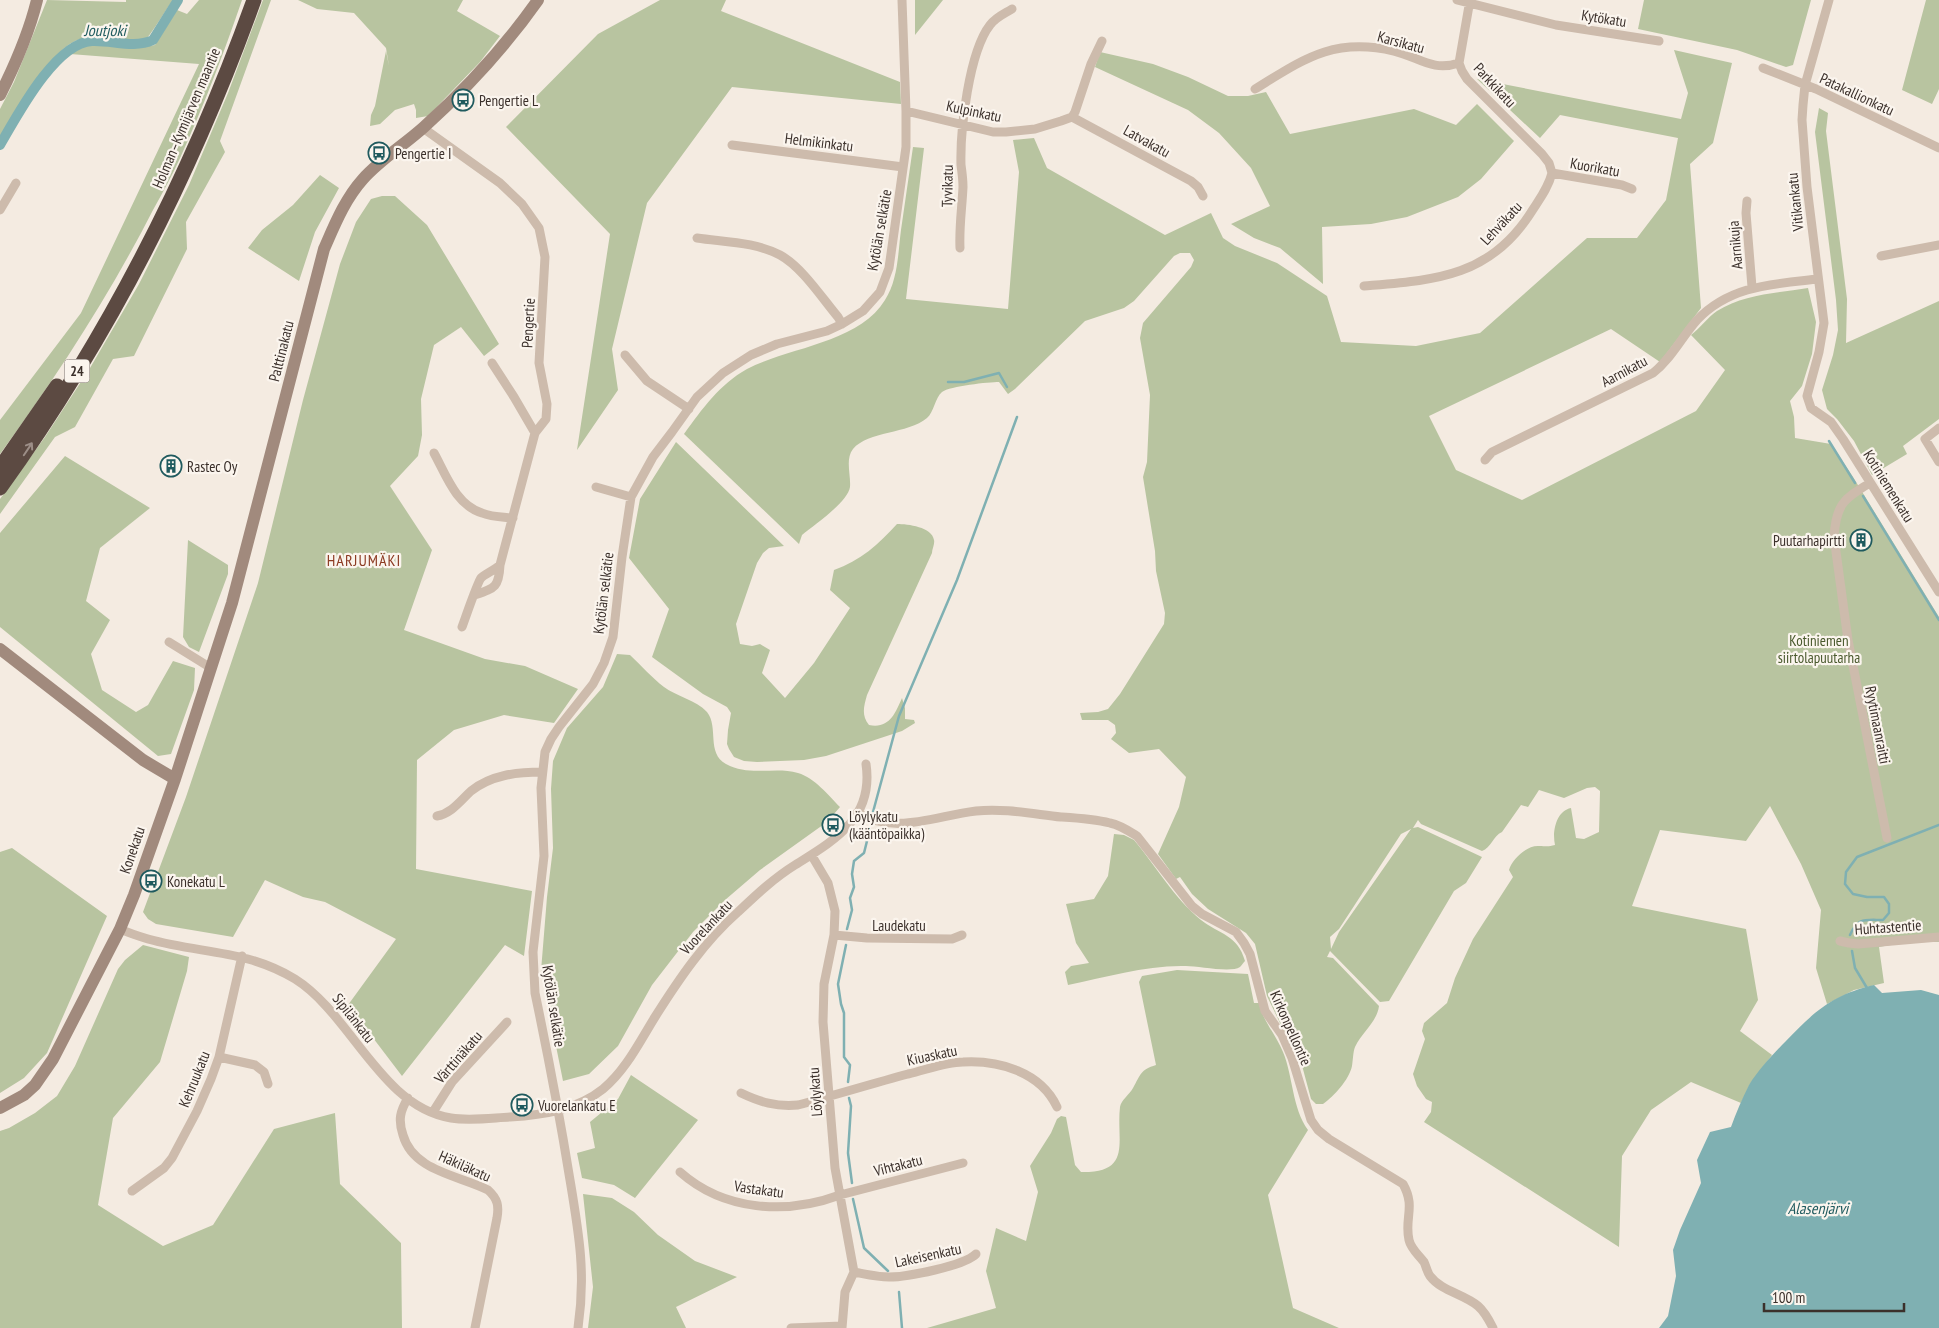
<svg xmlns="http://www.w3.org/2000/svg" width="1939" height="1328" viewBox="0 0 1939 1328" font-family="'PT Sans Narrow',sans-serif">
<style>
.green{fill:#b8c4a0;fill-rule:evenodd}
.water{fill:#7fb0b2}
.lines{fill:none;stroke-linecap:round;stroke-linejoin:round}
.stream{stroke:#7fb0b2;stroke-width:2.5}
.canal{stroke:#7fb0b2;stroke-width:10}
.street{stroke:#cdbbac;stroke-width:9}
.secondary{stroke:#a18a7d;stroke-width:12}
.highway{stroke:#5c4a42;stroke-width:15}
.oneway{stroke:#9c8e87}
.labels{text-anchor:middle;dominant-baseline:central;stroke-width:4.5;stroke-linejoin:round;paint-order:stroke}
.shield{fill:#fbf5ee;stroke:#756b66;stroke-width:1}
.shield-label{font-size:14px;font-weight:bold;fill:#3b302b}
.street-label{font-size:15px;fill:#3b302b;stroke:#fbf5ee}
.poi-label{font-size:15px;fill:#3b302b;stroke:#fbf5ee;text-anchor:start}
.park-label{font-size:15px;fill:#4a5a2e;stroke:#fbf5ee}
.water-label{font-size:16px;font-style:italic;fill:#1f5a5e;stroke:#fbf5ee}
.neighbourhood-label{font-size:16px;letter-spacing:1px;fill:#8c3b22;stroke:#fbf5ee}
</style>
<rect width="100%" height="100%" fill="#f4ebe1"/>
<path class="green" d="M47,0L126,2V0H173C167,8 152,33 147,38C131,50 96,31 75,41C47,55 17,111 0,137V109L14,82Z
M199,0H242C224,53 204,105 181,156C173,174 163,192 153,210C109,296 57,376 0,454V420L81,313L199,64L70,54L78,49L92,44L138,48L155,45L177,10L187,14Z
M263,0H271L220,141L225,152L186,222L187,249L134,356L113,359L75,427L55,437L0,514V499L45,437L90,368L139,284L189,185L228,93Z
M298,0H463L457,11L500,36L480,62L428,116L416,118V110L414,104L395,110L380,124L370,126L371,115L375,106L386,51L389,66L386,48L354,13L317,9Z
M660,0H726L721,11L900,82L901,104L732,87L647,203L612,349L618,390L577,450L610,234L506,127L598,34Z
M915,0H943L915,35Z
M1644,0H1811L1793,65L1786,67L1737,50L1638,29Z
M1926,0H1939V89L1932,104L1902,90Z
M1674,50L1732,63L1713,143L1690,164L1701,308L1660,362L1611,329L1429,416L1456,470L1522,500L1696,411L1725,370L1691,335C1700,328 1708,317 1717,311C1744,294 1777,293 1808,288L1816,322L1812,354L1802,386L1790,401L1794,417L1795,438L1831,444L1853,477L1939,617V942H1908L1879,947L1884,983L1854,990L1827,1004L1816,968L1821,910L1801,864L1770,806L1746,841L1660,830L1632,906L1746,929L1758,1000L1740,1031L1772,1055L1750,1084L1741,1103L1691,1082L1651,1110L1622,1156L1619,1247L1424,1122L1431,1112L1432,1102L1426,1099L1417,1086L1413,1074L1425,1039L1422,1031L1424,1023L1447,1003L1455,978L1473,939L1513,877L1509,870C1512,859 1527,845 1539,846C1546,846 1548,847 1555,845C1552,832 1556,811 1571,808L1576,838L1584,839L1599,832L1600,791L1595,787L1587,788L1564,798L1539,790L1528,807L1521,805L1502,832C1493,836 1491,848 1482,851L1421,824L1418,820L1413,828L1418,827L1482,857L1466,883L1454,891L1389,1001L1380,1002L1330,951L1327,957L1333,958L1379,1006C1377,1022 1362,1032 1355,1047C1353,1052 1353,1060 1352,1066C1349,1080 1334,1096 1323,1104H1316L1311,1099L1300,1058L1292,1048L1267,996L1255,944L1246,933L1208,909L1192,894L1180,877L1176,879L1158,854L1179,807L1186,777L1159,749L1129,753L1111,739L1116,733L1115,725L1108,720H1082L1080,713L1098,712L1108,709L1120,694L1164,624L1165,613L1156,571L1155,551L1143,477L1147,462L1150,395L1140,338L1143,323L1191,267L1194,260L1190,253H1180L1174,256L1134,301L1124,308L1085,321L1015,389L1008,394L999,382C989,382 950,386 942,392C935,398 934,412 927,418C908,434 868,431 853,449C845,459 851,475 850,487C848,502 814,525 802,535L799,544L684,434C702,409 720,384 747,369C789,347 859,343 885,300C898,280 898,253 901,230C905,202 909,175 913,147L924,148L906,299L1008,309L1019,172L1013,140L1034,138L1047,168L1165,235L1211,213L1223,238L1235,246L1277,263L1327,296L1341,342L1416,346L1480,333L1587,238H1637L1666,200L1678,138L1560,115L1540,138L1477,79L1681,119L1688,93ZM1411,829L1339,932L1331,949L1330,937L1339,929L1401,834Z
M1100,52L1153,64L1188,77L1228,96H1248L1266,92L1290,134L1414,109L1456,125L1477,104L1514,141L1481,179L1458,197L1407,217L1371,224L1322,227L1323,284L1280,248L1254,238L1231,224L1270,206L1251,168L1219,133L1188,110L1095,67Z
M1819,108L1828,113L1826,131L1847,299L1846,343L1939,301V419L1903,446L1907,454L1872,475L1854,441L1837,419L1827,409L1822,390L1833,355L1838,330L1836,300L1815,132Z
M320,175L339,188L315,232L299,281L248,248L262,230L293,205Z
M382,196H395L427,225L499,344L484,356L461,327L434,345L421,399L422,435L418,456L390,486L432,550L404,630L485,659L525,666L578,689L554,723L504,715L454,730L417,760L416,869L532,891L524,956L505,945L402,1076L348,1005L396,939L325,902L303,897L265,880L233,937L156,924L148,919L143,912L186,797L258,583L303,400L340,264L356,222L371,199Z
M676,442L784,546L769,548L763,553L757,563L736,624L740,644L752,646L760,644L770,650L762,673L785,698L814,663L850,608L830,590L834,570C860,561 879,544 897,524C908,524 932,527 934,540C935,544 932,549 932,553L867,695C864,706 861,715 869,725C889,729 895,714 902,698L905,708V719L914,720L915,723L902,731L826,756L804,760L757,762L744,761L734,757L729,749L727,744L728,730L731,713L727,707L703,694L652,657L669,609L629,558L640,499Z
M65,456L150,508L100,548L86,601L110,620L91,654L102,690L136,712L148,705L173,661L195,668L194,690L171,754L158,756L0,627V533Z
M188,540L228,565V574L199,652L189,647L183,637Z
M617,654L630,655C641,665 652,678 664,687C676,696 696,700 707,712C719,727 706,753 726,764C750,777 775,766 798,773C815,778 828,795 840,807L827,822L760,870L725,900L693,932L652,985L618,1046L589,1074L563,1081L541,971L547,897L553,848L551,789L553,761L567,728L603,687Z
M1114,834L1124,835L1134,840C1156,866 1174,898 1201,920C1219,934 1238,935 1245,961C1243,963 1242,965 1240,967C1231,973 1198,966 1186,966C1146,965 1107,977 1068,985L1065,972L1071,966L1089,963L1076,943L1066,904L1094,899L1108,876Z
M12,848L107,916L47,1053L24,1078L0,1093V852Z
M143,945L189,957L187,971L160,1062L113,1118L98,1205L163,1246L213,1225L274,1129L335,1113L340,1184L401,1243L402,1328H0V1131L9,1128L35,1113L57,1096L75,1066L118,969L125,960Z
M1177,970L1248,974L1254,1003H1259C1263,1021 1276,1035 1283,1052C1293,1076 1292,1108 1308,1130L1268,1195L1293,1308L1339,1328H927L996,1308L986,1271L996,1228L1026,1241L1038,1192L1030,1166L1051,1133L1057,1119L1061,1116L1066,1117L1075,1165L1081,1172C1133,1173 1116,1141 1120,1107C1121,1100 1130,1094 1133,1088C1141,1074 1140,1070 1156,1065L1139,982L1142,976Z
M631,1075L698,1120L635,1198L614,1185L582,1178L577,1153L595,1148L590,1122L618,1099Z
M583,1194L612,1198L634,1212L658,1235L695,1261L737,1277L676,1307L686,1328H588L593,1287Z"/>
<path class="water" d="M1874,985L1882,993L1921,990L1939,995V1328H1659L1668,1316L1676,1276L1673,1250L1680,1230L1701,1183L1697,1160L1710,1132L1731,1127C1736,1113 1742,1099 1749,1085C1759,1069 1773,1054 1786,1041C1815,1011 1832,995 1874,985Z"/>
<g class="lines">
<path class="stream" d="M948,382H964L999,373L1007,387
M1829,441L1855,483
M1863,496L1939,620
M873,812L899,716L957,580L1017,417
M847,929L852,910L850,898L854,887L852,874L854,861L864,853L870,829
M1850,935C1858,917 1865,920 1883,920L1889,913V904L1884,897H1867L1853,894L1845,884L1846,872L1857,857L1939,825
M846,945L838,984L841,1004L844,1013V1057L850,1065L848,1082
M1852,951L1855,968L1867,988
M849,1098L851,1106L848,1153L852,1183
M853,1199L864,1248L888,1271
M899,1292L902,1328"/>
<path class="canal" d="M0,145C17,116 55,43 92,41C113,40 133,49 153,40L178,0"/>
<path class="street" d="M1457,0L1556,25L1659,41
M1470,0L1459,63L1462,71L1467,79L1542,154L1549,163L1552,173
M1829,0L1805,85L1803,105L1802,120L1807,187L1824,323L1819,352L1807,396L1811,408L1831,422L1843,439L1939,592
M1763,68L1816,89L1939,148
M1255,89C1304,59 1333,37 1394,51C1419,57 1432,72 1459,63
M906,111L993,132H1006L1035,129L1061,121L1072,117L1075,112L1091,64L1102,41
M1072,117L1191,181L1198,187L1203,196
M423,128L500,183L522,204L539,228L545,257L539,363L547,404L546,419L535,433L500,565C499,587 495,588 475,595
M732,145L903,167
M1552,173L1622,185L1632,189
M1747,201L1746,213L1752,287
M0,210L16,183
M697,238C724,242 756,242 780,255C802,267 822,298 838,317L842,324
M960,248C959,227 962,208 963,187C963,180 962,172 961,165C960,130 969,52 990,25C996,17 1004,14 1012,9
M1881,256L1939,245
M1364,286C1434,280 1488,278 1530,214C1538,201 1548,189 1552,173
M625,355L647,381L689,409
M492,363L514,397L535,433
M1939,428L1925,439L1939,462
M434,453C446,475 456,505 482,513C491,517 503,517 513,518
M1485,460L1492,452L1653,373C1671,359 1681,338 1697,320C1730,285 1774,284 1818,279
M1870,483C1843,499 1836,505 1834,537L1848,640L1887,838
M596,487L631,497
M462,627C465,619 478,581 481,578C485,574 495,570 500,565
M169,642L211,668
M857,813C897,835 934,816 976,811C1004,808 1033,814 1061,817C1077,818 1094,819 1110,823C1120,825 1129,831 1137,836L1192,906L1202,914L1236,932L1244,943L1250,954L1265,1011L1282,1035L1292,1058L1311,1120L1318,1130L1329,1139L1403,1184C1416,1207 1404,1218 1409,1240C1411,1249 1418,1254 1424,1262C1426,1266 1427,1272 1430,1276C1441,1291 1464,1294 1478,1306C1485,1312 1489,1320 1493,1328
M437,816C452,813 460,801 471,791C491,775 517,772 542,772
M812,856L828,883L835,911L834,935L824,984L823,1022L835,1168L854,1272L845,1292L842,1328
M120,929C129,933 138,936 148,939C201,954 245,949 295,979C351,1014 381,1107 451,1118C470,1121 491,1118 510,1117C543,1115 577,1110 603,1089C626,1070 640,1041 655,1017C679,979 704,942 738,912C756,895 774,878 795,865C835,840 874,818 866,764
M834,935L867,938L952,939L962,935
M1840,941L1849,943L1858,944L1939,937
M219,1057L255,1065L264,1072L268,1084
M741,1093C760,1102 776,1107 798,1105C835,1095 871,1084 908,1074C926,1070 945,1062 963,1062C999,1060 1041,1072 1057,1107
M408,1098C400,1111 398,1120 403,1135C413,1171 458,1175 488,1190C498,1199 499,1206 497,1218L475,1328
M433,1112L452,1082L507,1022
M680,1172C724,1211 786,1215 840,1195L963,1163
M132,1191L164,1168L172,1158L197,1111L211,1079L219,1057L242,956
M854,1272C865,1274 877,1277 889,1277C907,1277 964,1266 976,1254
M578,1328C586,1274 579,1234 570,1180C560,1118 548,1055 535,993L533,952L544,856L541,788L545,752L551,739L559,727L593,684L604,663L613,637L622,557L631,497L653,457L672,432L697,397L723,373L751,355L777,344L827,331L842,324L863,311L880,292L889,268L906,147V111L902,0
M791,1328L842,1326"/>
<path class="secondary" d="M0,95C15,65 29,33 37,0
M0,649L143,760L175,779
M0,1108L24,1095L35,1085L53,1059L120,929L134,895L175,779L232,603L324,249C335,224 345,199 363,179C381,159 404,145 424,127C466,89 505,47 538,0"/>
<path class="highway" d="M0,468L57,386
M0,488C107,339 192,173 254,0"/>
</g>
<defs><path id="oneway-shaft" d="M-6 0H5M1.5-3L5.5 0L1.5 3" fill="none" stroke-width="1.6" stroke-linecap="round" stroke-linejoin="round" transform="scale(1.25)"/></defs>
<use class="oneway" href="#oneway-shaft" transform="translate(28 449) rotate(-56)"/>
<defs>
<g id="bus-ring" transform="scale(1.125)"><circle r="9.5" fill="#fbf5ee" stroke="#1f5a5e" stroke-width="1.5"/><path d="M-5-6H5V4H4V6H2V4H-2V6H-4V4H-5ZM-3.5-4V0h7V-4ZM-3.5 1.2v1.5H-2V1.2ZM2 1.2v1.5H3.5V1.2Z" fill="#1f5a5e"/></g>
<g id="building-ring" transform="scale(1.125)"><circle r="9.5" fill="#fbf5ee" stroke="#1f5a5e" stroke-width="1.5"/><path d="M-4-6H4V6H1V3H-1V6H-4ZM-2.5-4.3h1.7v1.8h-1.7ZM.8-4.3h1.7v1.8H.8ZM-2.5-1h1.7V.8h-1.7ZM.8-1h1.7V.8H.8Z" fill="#1f5a5e"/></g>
</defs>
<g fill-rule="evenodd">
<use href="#bus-ring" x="463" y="100"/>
<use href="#bus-ring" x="379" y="153"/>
<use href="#building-ring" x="171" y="466"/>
<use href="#building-ring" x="1861" y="540"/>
<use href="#bus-ring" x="833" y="825"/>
<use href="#bus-ring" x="151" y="881"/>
<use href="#bus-ring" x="522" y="1105"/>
</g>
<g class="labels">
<rect class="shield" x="64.5" y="359.5" width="25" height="23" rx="4"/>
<g class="shield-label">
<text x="77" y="371">24</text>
</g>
<g class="street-label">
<text transform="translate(1604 18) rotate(9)">Kytökatu</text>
<text transform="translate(1401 42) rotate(15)">Karsikatu</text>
<text transform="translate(1495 85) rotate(47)">Parkkikatu</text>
<text transform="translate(1857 94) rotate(25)">Patakallionkatu</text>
<text transform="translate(974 111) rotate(12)">Kulpinkatu</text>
<text transform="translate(186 118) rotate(-67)">Holman–Kymijärven maantie</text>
<text transform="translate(1147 141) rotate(29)">Latvakatu</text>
<text transform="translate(819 142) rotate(7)">Helmikinkatu</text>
<text transform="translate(1595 167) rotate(10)">Kuorikatu</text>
<text transform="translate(947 186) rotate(-89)">Tyvikatu</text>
<text transform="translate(1795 202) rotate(-96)">Vitikankatu</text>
<text transform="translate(1501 223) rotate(-47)">Lehväkatu</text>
<text transform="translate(879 230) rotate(-80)">Kytölän selkätie</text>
<text transform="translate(1735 245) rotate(-95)">Aarnikuja</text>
<text transform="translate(528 323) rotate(-87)">Pengertie</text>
<text transform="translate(281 351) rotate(-76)">Palttinakatu</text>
<text transform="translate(1624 371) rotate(-28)">Aarnikatu</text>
<text transform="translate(1889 486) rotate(58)">Kotiniemenkatu</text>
<text transform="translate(603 593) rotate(-83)">Kytölän selkätie</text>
<text transform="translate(1878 725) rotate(79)">Ryytimaanraitti</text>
<text transform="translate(132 850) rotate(-71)">Konekatu</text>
<text x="899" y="925">Laudekatu</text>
<text transform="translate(706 927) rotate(-47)">Vuorelankatu</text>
<text transform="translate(1888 927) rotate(-4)">Huhtastentie</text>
<text transform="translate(554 1006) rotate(81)">Kytölän selkätie</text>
<text transform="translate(354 1018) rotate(52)">Sipilänkatu</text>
<text transform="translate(1291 1028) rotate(66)">Kirkonpellontie</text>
<text transform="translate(932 1055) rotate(-12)">Kiuaskatu</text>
<text transform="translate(458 1057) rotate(-49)">Värttinäkatu</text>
<text transform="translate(194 1079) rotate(-68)">Kehruukatu</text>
<text transform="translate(815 1092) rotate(-94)">Löylykatu</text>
<text transform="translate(898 1165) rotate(-14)">Vihtakatu</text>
<text transform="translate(465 1166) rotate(24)">Häkiläkatu</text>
<text transform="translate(759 1189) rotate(8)">Vastakatu</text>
<text transform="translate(928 1255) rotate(-12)">Lakeisenkatu</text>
</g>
<g class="poi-label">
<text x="479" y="100">Pengertie L</text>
<text x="395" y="153">Pengertie I</text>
<text x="187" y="466">Rastec Oy</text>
<text x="1845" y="540" text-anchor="end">Puutarhapirtti</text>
<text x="849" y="816">Löylykatu<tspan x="849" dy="17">(kääntöpaikka)</tspan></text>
<text x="167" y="881">Konekatu L</text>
<text x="538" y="1105">Vuorelankatu E</text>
</g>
<g class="park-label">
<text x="1819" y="640">Kotiniemen<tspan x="1819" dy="17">siirtolapuutarha</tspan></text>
</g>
<g class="water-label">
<text x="105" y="30">Joutjoki</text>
<text x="1818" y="1208">Alasenjärvi</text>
</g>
<g class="neighbourhood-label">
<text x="364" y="560">HARJUMÄKI</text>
</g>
</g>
<path d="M1764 1303v8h140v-8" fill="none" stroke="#3b302b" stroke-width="2.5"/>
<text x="1772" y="1303" font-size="15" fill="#3b302b" stroke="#fbf5ee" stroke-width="4" paint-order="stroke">100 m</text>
</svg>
